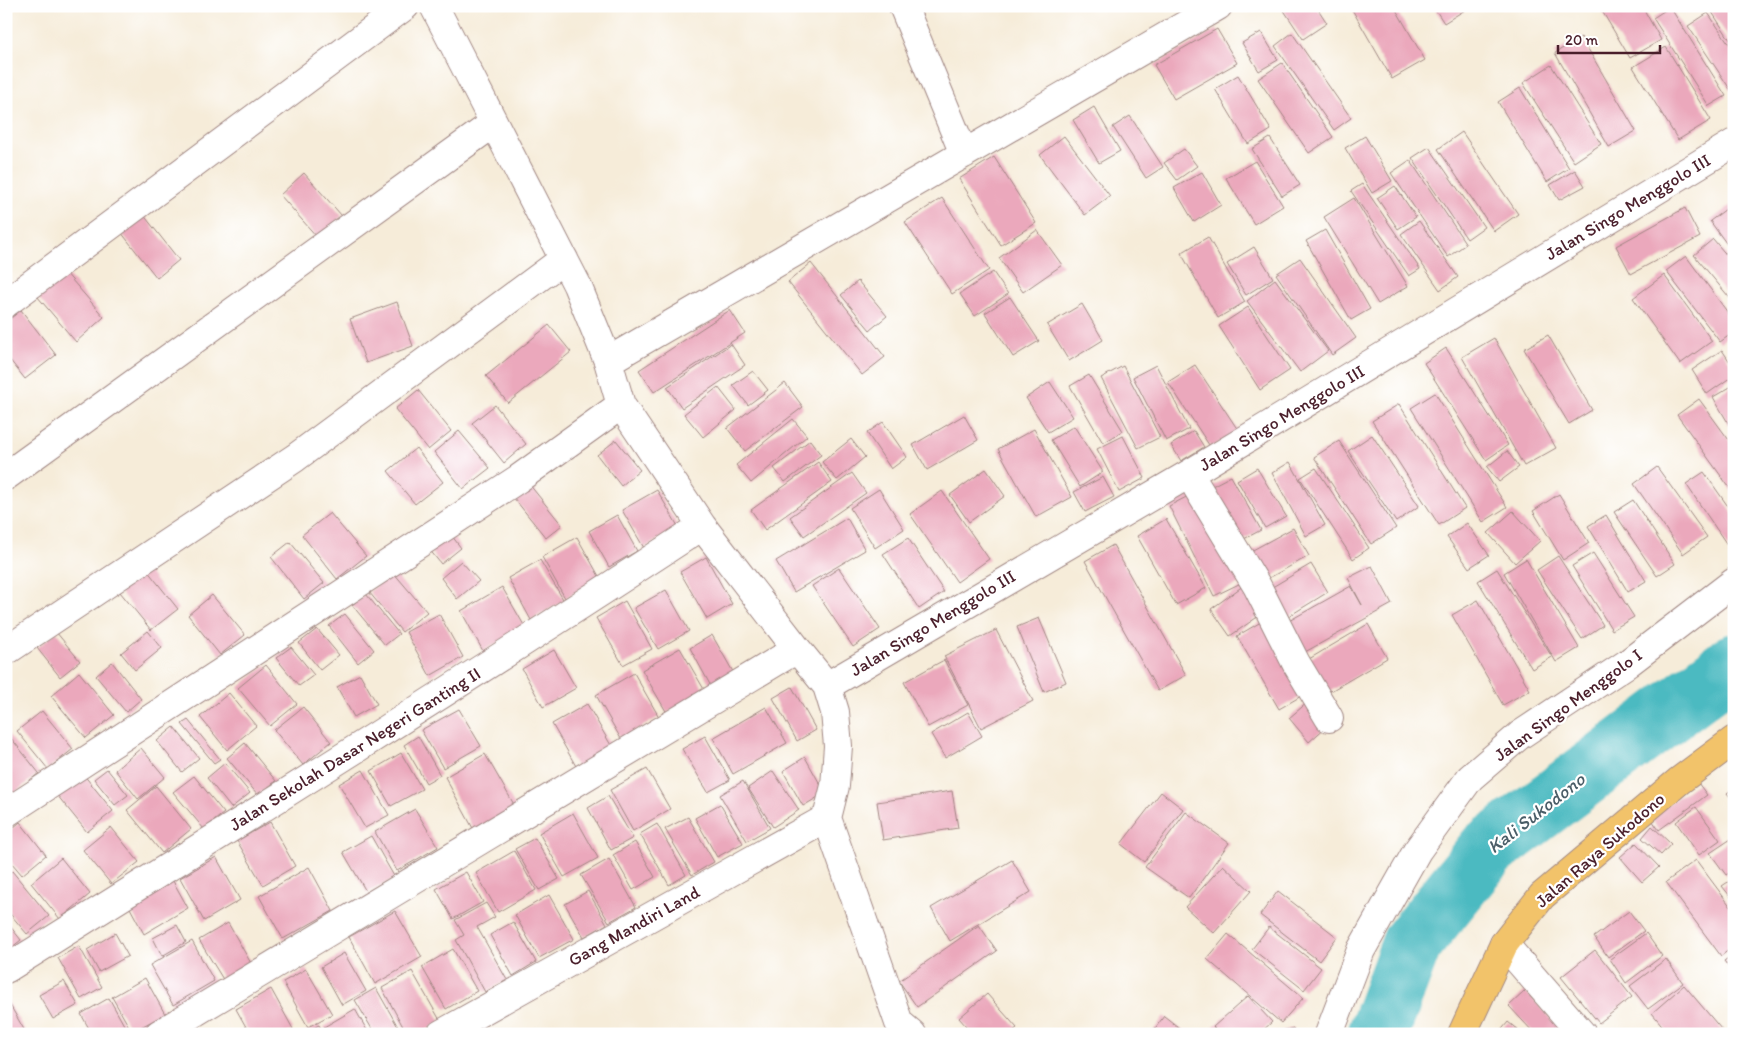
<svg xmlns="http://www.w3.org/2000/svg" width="1740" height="1040" viewBox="0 0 1740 1040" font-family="Itim,sans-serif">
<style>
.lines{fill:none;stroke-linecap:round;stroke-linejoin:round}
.river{stroke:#4bbac1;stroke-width:61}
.building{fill:#eba8bc}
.minor-casing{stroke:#a08682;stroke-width:30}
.major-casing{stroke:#a08682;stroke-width:30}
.minor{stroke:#fff;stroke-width:28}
.major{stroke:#f2c36a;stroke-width:28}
.labels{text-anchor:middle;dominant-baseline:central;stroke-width:4.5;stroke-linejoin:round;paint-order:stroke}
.street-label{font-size:18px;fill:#4a1f2b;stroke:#fff}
.water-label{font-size:19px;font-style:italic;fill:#4a5d67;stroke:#fff}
</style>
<rect width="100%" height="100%" fill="#fff"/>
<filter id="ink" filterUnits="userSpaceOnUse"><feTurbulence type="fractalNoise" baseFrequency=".02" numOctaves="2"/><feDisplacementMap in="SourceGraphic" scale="10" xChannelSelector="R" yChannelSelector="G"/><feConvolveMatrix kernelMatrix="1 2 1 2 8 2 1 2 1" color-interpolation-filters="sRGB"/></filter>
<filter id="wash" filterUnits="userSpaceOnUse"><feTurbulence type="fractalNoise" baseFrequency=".0096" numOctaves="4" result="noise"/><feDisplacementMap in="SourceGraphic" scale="20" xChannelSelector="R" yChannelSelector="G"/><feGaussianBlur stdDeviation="1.12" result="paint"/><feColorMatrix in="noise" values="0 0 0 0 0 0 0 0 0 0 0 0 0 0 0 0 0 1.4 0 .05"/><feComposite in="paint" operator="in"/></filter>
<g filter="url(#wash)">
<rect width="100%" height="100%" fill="#f6ecd9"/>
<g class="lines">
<path class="river" d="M1378,1034L1412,943L1488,849L1734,664"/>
</g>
<g id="blocks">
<path class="building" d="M1281,6H1316L1327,23L1303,39Z
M1350,6H1394L1425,60L1392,79Z
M1433,6H1463L1465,10L1444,23Z
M1599,6H1642L1661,40L1630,58Z
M1708,6H1734V46Z
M1670,7L1726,96L1709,106L1653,18Z
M1708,13L1734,51V95L1688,26Z
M1217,29L1237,63L1174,99L1154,65Z
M1261,32L1278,60L1259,71L1242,43Z
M1292,33L1351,118L1334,130L1275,46Z
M1581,37L1636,131L1609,147L1555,53Z
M1666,47L1711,120L1678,140L1633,67Z
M1282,63L1333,137L1309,153L1258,79Z
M1551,65L1601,144L1574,162L1523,83Z
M1238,75L1271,130L1248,144L1215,89Z
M1520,88L1569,168L1547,182L1498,102Z
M1094,107L1120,151L1099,163L1073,120Z
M1130,116L1163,167L1146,178L1113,127Z
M1462,132L1518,214L1494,231L1438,149Z
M1064,136L1110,196L1085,215L1040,155Z
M1365,136L1392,181L1372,193L1345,148Z
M1270,138L1300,185L1282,196L1252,149Z
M1429,147L1484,227L1467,239L1412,158Z
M1184,149L1197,166L1177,180L1164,163Z
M994,157L1036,223L1001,245L959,179Z
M1410,160L1466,244L1448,257L1391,173Z
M1255,161L1283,206L1254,224L1226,178Z
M1575,170L1585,186L1559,200L1550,185Z
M1202,172L1221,205L1194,222L1174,188Z
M304,173L342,216L318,238L280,195Z
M1362,184L1420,269L1409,276L1351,191Z
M1395,186L1416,217L1398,229L1377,198Z
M942,198L989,270L952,294L905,222Z
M1354,198L1408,286L1378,304L1324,217Z
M1734,203V254L1710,221Z
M1685,208L1700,237L1631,274L1616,246Z
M139,209L179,260L157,278L117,227Z
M1419,221L1458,277L1440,290L1401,234Z
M1037,230L1062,265L1023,292L999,258Z
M1325,230L1370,309L1351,320L1306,241Z
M1208,237L1245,302L1218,318L1181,253Z
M1713,239L1734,264V303L1694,255Z
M1254,247L1273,278L1246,295L1227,264Z
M1686,256L1734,321V332L1720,342L1666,271Z
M1300,258L1356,338L1332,355L1276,274Z
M811,263L885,357L862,375L788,282Z
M65,272L104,317L76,342L37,296Z
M993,272L1008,294L975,316L960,294Z
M1664,275L1712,341L1680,364L1633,298Z
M1275,279L1328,351L1300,372L1247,301Z
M858,281L887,316L870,330L841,295Z
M1010,297L1039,341L1013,357L985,313Z
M397,302L413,346L366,363L350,319Z
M1082,304L1103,340L1069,361L1047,325Z
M1248,307L1290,370L1260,390L1219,326Z
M21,310L56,355L25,379L6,355V322Z
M730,310L745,333L654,392L639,370Z
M549,325L571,352L508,403L486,376Z
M1548,335L1592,410L1569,424L1524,349Z
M1494,338L1556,448L1524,466L1462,357Z
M731,344L745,365L682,408L667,387Z
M1446,348L1508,445L1486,460L1424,363Z
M1722,350L1734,368V375L1707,394L1692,370Z
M1156,365L1189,429L1166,441L1133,377Z
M1195,365L1238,430L1211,448L1168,382Z
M1123,366L1160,437L1138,448L1101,378Z
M753,371L768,390L748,405L733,385Z
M1089,375L1123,431L1103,443L1070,386Z
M1050,382L1073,417L1048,432L1026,398Z
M785,383L803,407L745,451L727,428Z
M1732,386L1734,389V433L1713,397Z
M718,387L736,410L703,437L684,414Z
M418,390L451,431L428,450L395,409Z
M1435,393L1507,507L1483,522L1411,408Z
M1699,399L1734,447V494L1677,415Z
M1399,404L1465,508L1439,525L1372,421Z
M495,405L526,444L504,463L472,423Z
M964,415L978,440L927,470L913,445Z
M793,419L807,436L751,483L736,465Z
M883,422L907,457L891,469L867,433Z
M1074,426L1103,472L1080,487L1051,440Z
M1034,429L1072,497L1036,517L998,449Z
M459,431L490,468L463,489L434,452Z
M1194,431L1204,447L1181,461L1171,445Z
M1372,435L1419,506L1396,522L1348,451Z
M1123,436L1145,478L1119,492L1097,449Z
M851,439L865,457L837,480L822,462Z
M616,440L640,470L621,486L597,455Z
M810,440L821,455L785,482L774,468Z
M1339,441L1396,528L1371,544L1314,457Z
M416,448L443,482L415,504L388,471Z
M1507,451L1519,467L1499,482L1487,467Z
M818,462L832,482L765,530L751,510Z
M1290,462L1325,525L1306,536L1272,473Z
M1657,467L1707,537L1683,554L1634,484Z
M1257,468L1286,516L1265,528L1237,480Z
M1316,468L1369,548L1353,559L1300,478Z
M986,469L1005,496L969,522L950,495Z
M1704,472L1734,515V551L1732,552L1686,484Z
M852,473L866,493L804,536L790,517Z
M1231,476L1261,530L1242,540L1212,486Z
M1103,477L1114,497L1085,512L1074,492Z
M529,484L562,525L546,538L513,497Z
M879,489L904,529L875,548L850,508Z
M657,490L679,528L644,548L622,510Z
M942,491L989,559L957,582L910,514Z
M1196,492L1241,583L1214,596L1169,506Z
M1559,494L1589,543L1563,560L1533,511Z
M1633,500L1675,564L1657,576L1614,512Z
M1513,511L1540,541L1515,563L1488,533Z
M330,513L366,556L337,579L302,535Z
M617,515L637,551L609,567L589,531Z
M1606,515L1646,581L1628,592L1588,526Z
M847,518L865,550L794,592L776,561Z
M1166,519L1206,588L1176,605L1137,536Z
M1467,523L1489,555L1469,568L1447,537Z
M1293,528L1309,556L1267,579L1251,551Z
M449,532L461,548L441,564L429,549Z
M577,537L600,578L565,598L542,557Z
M908,538L944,592L919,609L883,554Z
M290,542L324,583L304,599L271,557Z
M1113,545L1186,675L1158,691L1085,561Z
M1593,553L1634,617L1612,630L1572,566Z
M1558,556L1603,625L1582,639L1537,570Z
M706,557L732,604L707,619L680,572Z
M1526,559L1579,648L1556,662L1504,573Z
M540,560L564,601L531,620L508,578Z
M461,561L479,581L457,599L441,578Z
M1311,564L1328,592L1286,618L1269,589Z
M1372,566L1392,604L1305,652L1287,622L1351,586L1362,605L1348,578Z
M839,568L880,629L853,647L812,586Z
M1497,569L1552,657L1532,669L1478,581Z
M147,570L178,609L151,630L120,592Z
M393,572L427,612L402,632L369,592Z
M1247,583L1266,611L1230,636L1211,609Z
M502,587L525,627L483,651L461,611Z
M666,590L689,631L658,649L634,608Z
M366,594L399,634L385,645L352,605Z
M212,595L245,635L220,655L188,615Z
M1478,600L1530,690L1503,705L1452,615Z
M625,601L652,649L623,665L596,618Z
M345,614L374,650L358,663L329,626Z
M439,614L463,657L430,676L406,632Z
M1039,618L1066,682L1044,692L1017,627Z
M1266,619L1308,692L1279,709L1237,636Z
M1368,624L1387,658L1329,692L1309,659Z
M317,629L339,655L320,670L299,643Z
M996,630L1033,701L981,728L944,656Z
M148,631L162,648L135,670L121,653Z
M56,632L80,661L60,677L37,648Z
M712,635L736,677L713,690L690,648Z
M291,647L314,675L299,686L276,658Z
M680,648L705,691L667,713L642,670Z
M554,650L576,688L543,707L522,669Z
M944,660L968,705L928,727L904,682Z
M112,662L141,699L126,712L96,676Z
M266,665L297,704L270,726L238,688Z
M79,672L114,715L86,738L51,696Z
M634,673L659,717L621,739L596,695Z
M360,674L377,704L354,717L337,687Z
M792,687L816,730L797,741L773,698Z
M229,693L256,726L227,750L200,717Z
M1308,702L1327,726L1309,742L1289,718Z
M587,704L612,747L577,768L552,724Z
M303,707L331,742L303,765L274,730Z
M766,707L787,743L733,774L713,738Z
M459,709L481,746L443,768L421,730Z
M42,711L73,749L48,769L17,731Z
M968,712L982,736L945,758L931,734Z
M188,720L220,759L214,763L182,724Z
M174,727L199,758L182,772L157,741Z
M7,733L39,773L6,800V734Z
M418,736L440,775L426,783L404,745Z
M705,736L730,780L708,792L682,749Z
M245,743L276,781L258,795L227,758Z
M141,748L165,777L138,799L115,770Z
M401,753L422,789L391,806L371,771Z
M485,754L516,808L475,832L445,777Z
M805,757L825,793L803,806L783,771Z
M225,763L250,793L231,808L207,778Z
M107,769L128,795L115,805L94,779Z
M647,769L670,809L633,831L610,790Z
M363,770L389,815L365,828L339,784Z
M773,771L799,810L773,827L748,788Z
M83,774L113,811L87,832L57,795Z
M194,776L224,813L204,829L173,792Z
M743,781L770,828L747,841L720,795Z
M1698,783L1707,795L1659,830L1650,817Z
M156,786L191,829L162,853L127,810Z
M1734,788V802L1727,793Z
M952,791L958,828L883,840L877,802Z
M1161,792L1183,809L1144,862L1121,844Z
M608,796L633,838L611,850L588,808Z
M720,804L743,843L717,857L695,818Z
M1696,807L1720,840L1699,855L1676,822Z
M415,809L438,847L397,871L375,832Z
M1186,812L1229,843L1189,898L1145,867Z
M573,813L598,858L564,877L539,833Z
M688,817L714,862L692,875L665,829Z
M20,822L46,855L22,875L6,856V834Z
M270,822L295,866L263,885L237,841Z
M657,824L686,875L669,885L640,834Z
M1652,826L1671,844L1661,855L1642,838Z
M111,827L139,862L111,884L83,850Z
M371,836L395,878L367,893L343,852Z
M535,838L559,879L539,890L515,849Z
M1731,839L1734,843V870L1726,875L1710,853Z
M635,842L655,877L633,890L613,855Z
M1636,843L1659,867L1642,882L1620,857Z
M514,851L536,890L498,912L476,873Z
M216,857L240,900L204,921L180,878Z
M61,858L90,894L60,919L31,883Z
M609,859L636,907L609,922L581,875Z
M1012,860L1031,892L950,941L931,908Z
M1696,860L1734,911V946L1721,956L1666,882Z
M1223,865L1251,891L1214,933L1185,907Z
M309,867L333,911L283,939L259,896Z
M12,871L49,916L27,934L6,909V876Z
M466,872L483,902L453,919L436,889Z
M1734,878V901L1722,886Z
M173,881L188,908L144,934L129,906Z
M588,891L607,924L584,937L565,904Z
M1278,891L1337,937L1319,961L1260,915Z
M549,895L574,939L539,958L515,915Z
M486,903L495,917L477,927L507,980L485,992L456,940L464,935L455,920Z
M395,911L422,957L375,984L349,937Z
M1629,911L1644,931L1608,957L1594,937Z
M6,921L21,940L6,952Z
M513,922L536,962L513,976L490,935Z
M228,923L252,965L224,981L199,940Z
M177,925L186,942L162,956L153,938Z
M979,925L997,951L917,1007L899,981Z
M1269,927L1321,968L1304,990L1252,949Z
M115,933L128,956L99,972L87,950Z
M1646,933L1662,956L1626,983L1610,959Z
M1228,934L1303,998L1281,1023L1207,959Z
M192,941L214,981L173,1005L150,965Z
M79,946L102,987L81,999L58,958Z
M453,949L477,991L446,1009L422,967Z
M1595,950L1632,997L1599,1023L1561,977Z
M344,953L366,991L342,1005L321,967Z
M1734,954V974L1724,961Z
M1666,959L1683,983L1648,1009L1630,986Z
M306,969L332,1014L308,1027L283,982Z
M412,971L441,1022L420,1034H407L382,988Z
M145,978L165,1014L132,1032L112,997Z
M64,981L78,1005L53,1019L39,995Z
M1684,985L1722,1030L1717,1034H1669L1652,1013Z
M376,988L402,1034H375L355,1000Z
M271,989L293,1029L286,1034H250L236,1009Z
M1525,991L1566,1034H1535L1509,1006Z
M987,994L1017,1028L1009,1034H973L959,1018Z
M1248,996L1272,1022L1259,1034H1220L1213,1027Z
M6,998L26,1033L25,1034H6Z
M109,998L129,1034H92L81,1014Z
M355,1009L369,1034H328L324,1027Z
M1164,1016L1187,1034H1151Z
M1508,1022L1523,1034H1498Z
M319,1025L324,1034H302Z
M1293,1028L1295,1034H1275V1033Z"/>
</g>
</g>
<g filter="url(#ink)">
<use href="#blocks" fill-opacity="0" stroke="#a08682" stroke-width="1"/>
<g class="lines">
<g class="minor-casing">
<path id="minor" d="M434,6L577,285L608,361L621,405L702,526L797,649L827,686L835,712L838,746L835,786L827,818L899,1023L912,1034
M903,6L964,154
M6,303L405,6
M608,361L1218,6
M1189,474L1257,586L1296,663L1329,718
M6,476L494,123
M6,651L295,458L564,259
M827,686L1189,474L1734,143
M6,813L518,479L621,405
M1504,944L1582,1034
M6,969C239,823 472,677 702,526
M159,1034L797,649
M441,1034L827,818
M1329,1034L1361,950L1417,851L1470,778L1520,735L1628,663L1734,582"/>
</g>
<g class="major-casing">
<path id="major" d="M1462,1034L1504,944L1542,896L1679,781L1734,740"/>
</g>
<use href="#minor" class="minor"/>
<use href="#major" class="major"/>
</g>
</g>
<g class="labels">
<g class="street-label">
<text transform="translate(1628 207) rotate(-31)">Jalan Singo Menggolo III</text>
<text transform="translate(1282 418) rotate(-31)">Jalan Singo Menggolo III</text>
<text transform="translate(933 623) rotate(-31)">Jalan Singo Menggolo III</text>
<text transform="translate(1568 705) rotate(-36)">Jalan Singo Menggolo I</text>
<text transform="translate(355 749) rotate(-32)">Jalan Sekolah Dasar Negeri Ganting II</text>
<text transform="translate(1600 850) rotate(-41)">Jalan Raya Sukodono</text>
<text transform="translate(634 926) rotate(-29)">Gang Mandiri Land</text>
</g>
<g class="water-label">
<text transform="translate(1536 813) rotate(-38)">Kali Sukodono</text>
</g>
</g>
<rect width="1740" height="1040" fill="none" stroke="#fff" stroke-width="25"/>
<path d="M1558 45v8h102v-8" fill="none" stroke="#4a1f2b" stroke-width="2.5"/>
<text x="1565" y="45" font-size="15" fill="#4a1f2b" stroke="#ffffff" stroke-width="4" paint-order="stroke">20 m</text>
</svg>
